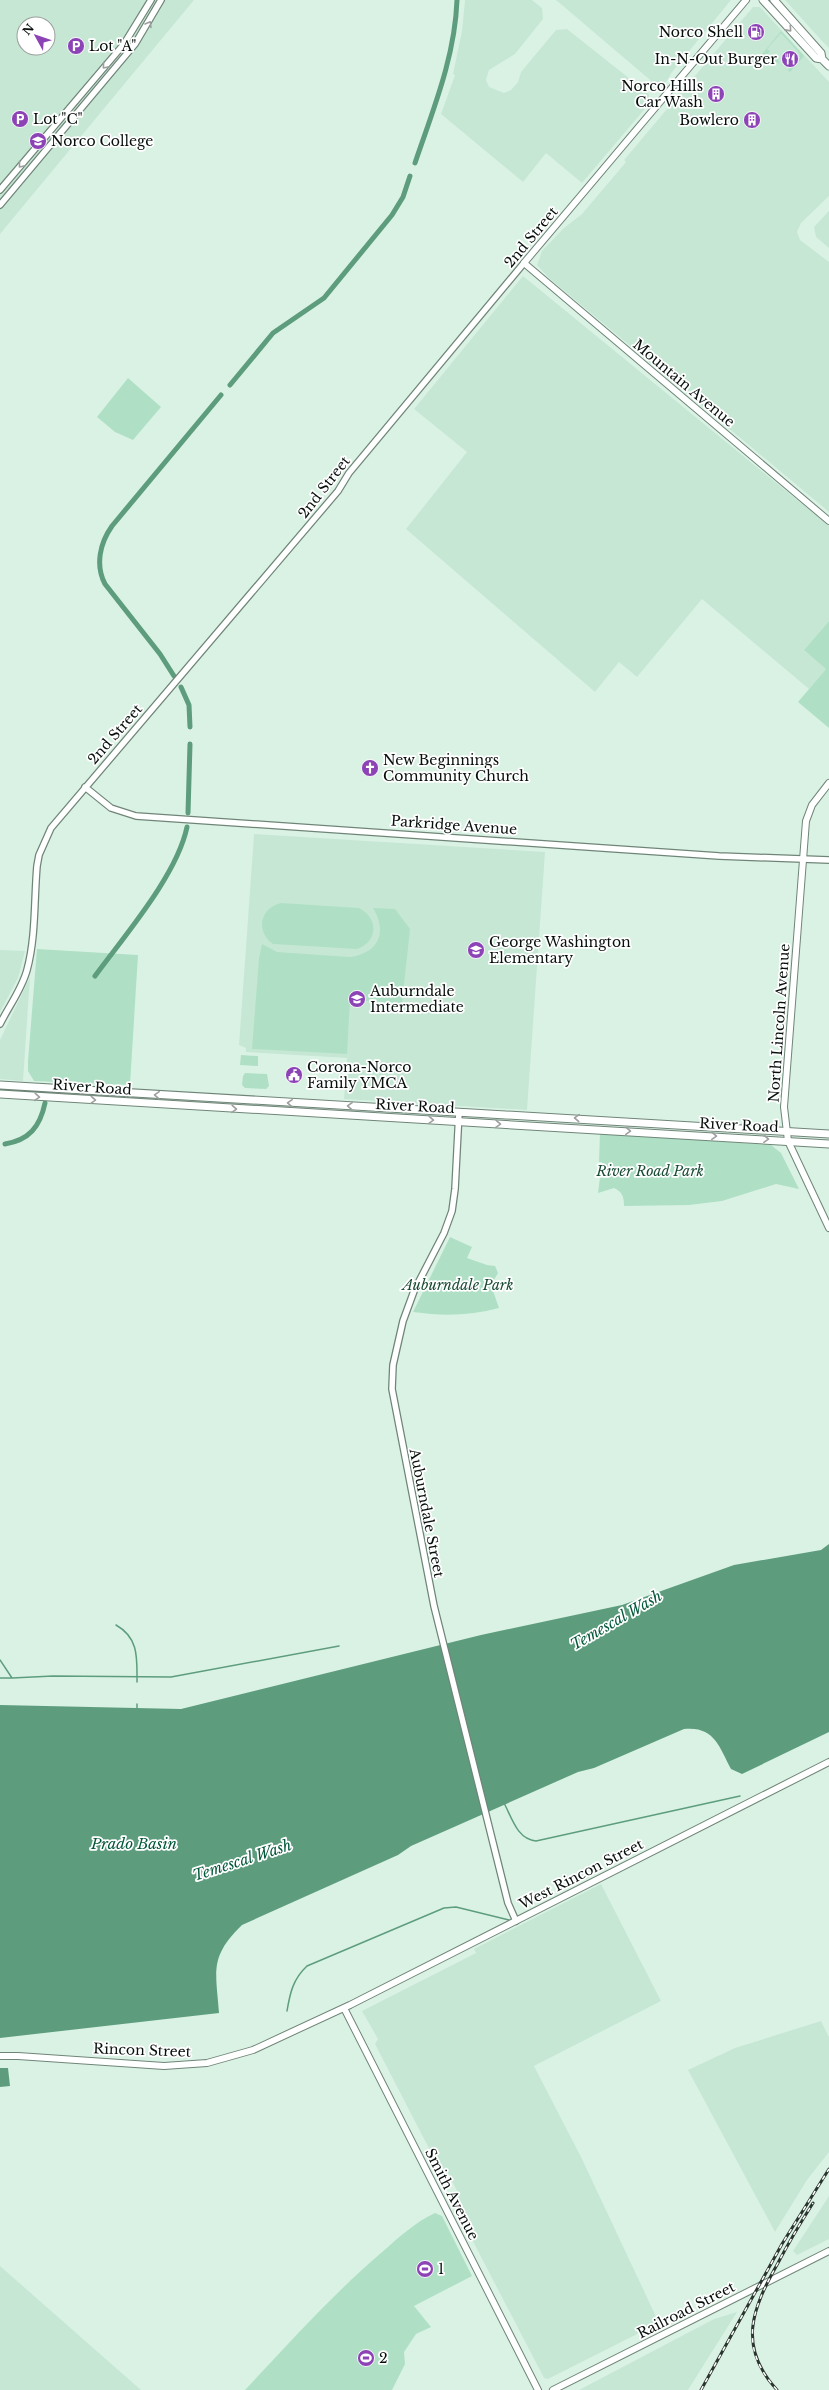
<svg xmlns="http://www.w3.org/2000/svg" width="829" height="2390" viewBox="0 0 829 2390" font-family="'Libre Baskerville',serif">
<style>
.built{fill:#c7e7d5;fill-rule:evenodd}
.green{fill:#afe0c5}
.water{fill:#5d9d7d}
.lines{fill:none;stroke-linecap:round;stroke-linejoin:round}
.stream{stroke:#5d9d7d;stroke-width:1.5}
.canal{stroke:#5d9d7d;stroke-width:5}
.tertiary-casing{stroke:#6f8578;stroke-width:8}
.secondary-casing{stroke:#6f8578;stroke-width:8}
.primary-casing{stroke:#6f8578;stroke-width:9}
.tertiary{stroke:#fff;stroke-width:5.5}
.secondary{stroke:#fff;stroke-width:6}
.primary{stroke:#fff;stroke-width:7}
.rail-casing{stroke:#2a352f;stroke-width:3}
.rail{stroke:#fff;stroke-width:1.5;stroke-dasharray:4.5;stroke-linecap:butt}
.oneway{stroke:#9c9f9d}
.labels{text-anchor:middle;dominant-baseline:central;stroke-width:3.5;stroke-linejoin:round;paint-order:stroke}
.poi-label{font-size:14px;fill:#070f0b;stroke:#fff;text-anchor:start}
.street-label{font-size:14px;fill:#070f0b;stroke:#fff}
.park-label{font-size:14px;font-style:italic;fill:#194b35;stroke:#fff}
.water-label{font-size:15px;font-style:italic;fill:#035839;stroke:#fff}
</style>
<rect width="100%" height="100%" fill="#daf2e4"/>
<path class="built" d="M0,0H194L0,234ZM24,24H48V48H24Z
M465,0H532L542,8L543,19L515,54L489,70L486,80L489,87L504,93L511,90L518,82L521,72L556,30L567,29L649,94V104L582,183L546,153L523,182L441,114L455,75L453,74L462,31Z
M556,0H731L672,72L665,84L656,85Z
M785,0H829V48L822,41Z
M753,7H760L829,82V196L801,223L797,232L800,240L829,262V512L549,278L537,265L542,251L564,228L582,214L626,162L624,160Z
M829,211V248L816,237L814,227Z
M523,276L829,526V621L804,650L827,668L809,689L702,599L637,677L619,662L595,692L406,529L467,452L414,409Z
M254,834L545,852L527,1110L344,1099L347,1058L246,1052V1048L239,1045Z
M0,950L25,951L18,978L0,1012Z
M30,977L23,1081L0,1079V1040Z
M601,1884L661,2001L534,2066L582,2159L659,2323L548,2379L544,2378L454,2205L459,2195L446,2169L441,2171L422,2135L375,2044L378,2039L362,2011L476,1953L474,1949Z
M821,2021L829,2037V2152L807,2180L775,2232L688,2070L735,2048Z
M829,2196V2239L797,2255L793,2251Z
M0,2266L141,2390H0Z
M737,2312L688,2390H579L714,2319Z"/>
<path class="green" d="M781,31L804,56L790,72L774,60V57H777L780,65L788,70L800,58L799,53L781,33L767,49L770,51L768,54H762Z
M128,378L161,407L133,440L115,432L97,417Z
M829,621V728L798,702L826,669L804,650Z
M281,903L359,908C379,918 378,942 357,949L273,944C255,931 260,908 281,903Z
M373,908L395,909L410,929L402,1003L350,1000L347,1054L252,1049L259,958L262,944L277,952L350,957C378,953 388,933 373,908Z
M37,949L138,955L130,1085L34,1081L28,1071V1061Z
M241,1055L258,1056V1066L240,1065Z
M245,1073L267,1074L269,1086L266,1089L245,1088L242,1085L243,1076Z
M600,1133L771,1145L781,1153L799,1189L776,1184L722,1201L689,1205L624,1206C624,1196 622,1192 614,1188L598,1193L602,1162H599Z
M450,1237L472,1247L467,1258L487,1265L495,1266L498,1273L491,1285L499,1308C470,1316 442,1316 413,1312Z
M435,2213L442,2216L472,2276L414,2306L431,2327L416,2334L404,2352L405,2364L392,2390H245C289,2343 332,2295 381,2253C397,2239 415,2222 435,2213Z"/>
<path class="water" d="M829,1544V1732L742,1774L731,1769C719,1746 714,1726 684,1729L594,1768L578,1772L411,1846L398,1855L242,1925C209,1957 216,1971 219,2013L0,2038V1705L181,1709L481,1635L622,1605L734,1565L821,1550Z
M0,2068H8L10,2086L0,2087Z"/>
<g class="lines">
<path class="stream" d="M116,1625C139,1638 137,1658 137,1682
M0,1660L12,1678L53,1676L171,1677L339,1646
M0,1678H12
M137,1710V1704
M504,1803C512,1818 517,1839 536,1841L740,1796
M287,2011C290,1993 293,1979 307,1966L444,1908L456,1907L509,1920"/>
<path class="canal" d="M415,163C433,110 455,57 457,0
M230,385L273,333L324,298L392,215L403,197L410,176
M174,676L160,654L105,584C95,565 100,543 112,526L221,395
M181,687L189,705L190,727
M188,813L190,744
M95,976C125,935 177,875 187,827
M5,1144C29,1140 40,1127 45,1103"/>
<g class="tertiary-casing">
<path id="tertiary" d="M0,190L124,44L151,0
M0,205L135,44L161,0
M85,787L111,808L136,816L719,856L829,860
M0,1024C9,1006 22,989 27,970C36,937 34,900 37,866L39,855L51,828L338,491L349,473L524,263
M459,1112L455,1189L452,1211L444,1233L414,1291L403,1321L393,1365L392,1389L434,1606L508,1903L516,1921"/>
</g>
<g class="secondary-casing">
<path id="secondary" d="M746,0L524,263L829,521
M829,783L812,805L806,821L784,1107L788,1141L829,1228
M344,2008L538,2390
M0,2056H18L164,2066L207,2063L253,2050L350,2005L829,1762
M553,2390L829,2251"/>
</g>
<g class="primary-casing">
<path id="primary" d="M763,0L816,58L822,59
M774,0L821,53L822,59L829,66
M0,1085L829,1134
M0,1094L829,1144"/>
</g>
<use href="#tertiary" class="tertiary"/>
<use href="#secondary" class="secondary"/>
<use href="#primary" class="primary"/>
<g class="rail-casing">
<path id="rail" d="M701,2390L782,2244L829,2169
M777,2390C737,2346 752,2309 778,2263C789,2242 801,2222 813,2203"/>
</g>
<use href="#rail" class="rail"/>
</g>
<defs><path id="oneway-chevron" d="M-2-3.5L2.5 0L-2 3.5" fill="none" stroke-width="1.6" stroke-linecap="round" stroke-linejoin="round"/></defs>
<g class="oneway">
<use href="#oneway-chevron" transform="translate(149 24) rotate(-59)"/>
<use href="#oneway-chevron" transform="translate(789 29) rotate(48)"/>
<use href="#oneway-chevron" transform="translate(105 66) rotate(130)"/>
<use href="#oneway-chevron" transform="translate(21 165) rotate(130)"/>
<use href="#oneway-chevron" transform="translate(157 1095) rotate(-176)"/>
<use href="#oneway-chevron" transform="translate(37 1097) rotate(4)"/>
<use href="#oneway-chevron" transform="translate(93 1100) rotate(4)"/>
<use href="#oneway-chevron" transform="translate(290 1103) rotate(-177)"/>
<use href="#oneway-chevron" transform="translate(350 1106) rotate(-177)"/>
<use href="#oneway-chevron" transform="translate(234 1109) rotate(3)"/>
<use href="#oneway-chevron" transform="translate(577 1118) rotate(-177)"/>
<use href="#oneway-chevron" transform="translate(431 1120) rotate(3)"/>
<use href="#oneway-chevron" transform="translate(498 1124) rotate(3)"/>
<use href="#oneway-chevron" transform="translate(628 1131) rotate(3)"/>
<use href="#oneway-chevron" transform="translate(714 1136) rotate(3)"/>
<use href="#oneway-chevron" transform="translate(766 1139) rotate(3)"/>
</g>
<defs>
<g id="fuel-disc" transform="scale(0.9)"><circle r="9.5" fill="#8c43b6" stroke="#fff"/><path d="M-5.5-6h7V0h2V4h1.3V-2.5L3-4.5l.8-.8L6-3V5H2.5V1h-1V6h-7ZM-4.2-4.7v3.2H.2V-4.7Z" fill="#fff"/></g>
<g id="parking-disc" transform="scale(0.9)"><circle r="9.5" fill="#8c43b6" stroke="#fff"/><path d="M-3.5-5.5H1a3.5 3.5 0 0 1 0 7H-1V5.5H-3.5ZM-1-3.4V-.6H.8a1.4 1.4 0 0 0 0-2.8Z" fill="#fff"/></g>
<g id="restaurant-disc" transform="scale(0.9)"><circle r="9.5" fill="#8c43b6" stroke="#fff"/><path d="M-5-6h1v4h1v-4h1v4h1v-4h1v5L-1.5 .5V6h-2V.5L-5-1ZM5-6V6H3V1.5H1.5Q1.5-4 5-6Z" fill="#fff"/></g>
<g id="building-disc" transform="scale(0.9)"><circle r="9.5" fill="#8c43b6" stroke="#fff"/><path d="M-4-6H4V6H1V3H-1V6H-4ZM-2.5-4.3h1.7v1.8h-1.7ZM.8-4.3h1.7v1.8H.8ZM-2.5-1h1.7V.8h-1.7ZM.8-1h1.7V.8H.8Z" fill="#fff"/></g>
<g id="university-disc" transform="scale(0.9)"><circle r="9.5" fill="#8c43b6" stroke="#fff"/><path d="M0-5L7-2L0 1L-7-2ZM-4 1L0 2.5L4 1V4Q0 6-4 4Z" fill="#fff"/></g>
<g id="church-disc" transform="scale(0.9)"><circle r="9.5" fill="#8c43b6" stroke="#fff"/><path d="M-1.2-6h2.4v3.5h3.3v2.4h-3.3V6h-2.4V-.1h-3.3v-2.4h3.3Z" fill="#fff"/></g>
<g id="school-disc" transform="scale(0.9)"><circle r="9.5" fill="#8c43b6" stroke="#fff"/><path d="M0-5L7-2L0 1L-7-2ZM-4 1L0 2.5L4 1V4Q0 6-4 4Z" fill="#fff"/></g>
<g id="civic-disc" transform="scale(0.9)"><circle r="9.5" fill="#8c43b6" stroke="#fff"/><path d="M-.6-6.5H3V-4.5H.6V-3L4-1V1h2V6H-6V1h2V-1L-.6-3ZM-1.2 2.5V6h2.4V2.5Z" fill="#fff"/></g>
<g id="stadium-disc" transform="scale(0.9)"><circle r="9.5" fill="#8c43b6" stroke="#fff"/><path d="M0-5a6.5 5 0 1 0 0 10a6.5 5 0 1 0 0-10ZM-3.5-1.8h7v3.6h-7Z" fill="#fff"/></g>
</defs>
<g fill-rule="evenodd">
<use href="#fuel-disc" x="756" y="32"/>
<use href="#parking-disc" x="76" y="46"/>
<use href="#restaurant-disc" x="790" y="59"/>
<use href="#building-disc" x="716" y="94"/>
<use href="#parking-disc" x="20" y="119"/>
<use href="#building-disc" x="752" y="120"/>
<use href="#university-disc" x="38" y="141"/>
<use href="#church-disc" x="370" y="768"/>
<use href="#school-disc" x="476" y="950"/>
<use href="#school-disc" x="357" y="999"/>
<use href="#civic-disc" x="294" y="1075"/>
<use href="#stadium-disc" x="425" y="2269"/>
<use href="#stadium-disc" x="366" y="2358"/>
</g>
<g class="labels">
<g class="poi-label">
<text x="743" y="32" text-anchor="end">Norco Shell</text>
<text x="89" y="46">Lot "A"</text>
<text x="777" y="59" text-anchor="end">In-N-Out Burger</text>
<text x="703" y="86" text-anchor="end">Norco Hills<tspan x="703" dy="16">Car Wash</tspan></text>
<text x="33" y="119">Lot "C"</text>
<text x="739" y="120" text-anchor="end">Bowlero</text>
<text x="51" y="141">Norco College</text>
<text x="383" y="760">New Beginnings<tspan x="383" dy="16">Community Church</tspan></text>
<text x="489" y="942">George Washington<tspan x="489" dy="16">Elementary</tspan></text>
<text x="370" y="991">Auburndale<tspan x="370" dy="16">Intermediate</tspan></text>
<text x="307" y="1067">Corona-Norco<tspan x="307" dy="16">Family YMCA</tspan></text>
<text x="438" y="2269">1</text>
<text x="379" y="2358">2</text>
</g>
<g class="street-label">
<text transform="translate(531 237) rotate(-50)">2nd Street</text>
<text transform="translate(684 383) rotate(40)">Mountain Avenue</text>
<text transform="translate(324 487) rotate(-52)">2nd Street</text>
<text transform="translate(115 734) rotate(-49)">2nd Street</text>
<text transform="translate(454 825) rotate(4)">Parkridge Avenue</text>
<text transform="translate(779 1023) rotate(-86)">North Lincoln Avenue</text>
<text transform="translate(92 1087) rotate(4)">River Road</text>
<text transform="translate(415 1106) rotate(3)">River Road</text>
<text transform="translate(739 1125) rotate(3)">River Road</text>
<text transform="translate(427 1513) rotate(79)">Auburndale Street</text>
<text transform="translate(581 1874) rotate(-27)">West Rincon Street</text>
<text transform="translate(142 2050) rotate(2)">Rincon Street</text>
<text transform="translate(452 2194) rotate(63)">Smith Avenue</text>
<text transform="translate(686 2310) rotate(-27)">Railroad Street</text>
</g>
<g class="park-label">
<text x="650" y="1171">River Road Park</text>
<text x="458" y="1285">Auburndale Park</text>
</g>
<g class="water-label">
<text transform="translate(616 1620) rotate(-30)">Temescal Wash</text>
<text x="134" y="1843">Prado Basin</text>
<text transform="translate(242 1860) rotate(-18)">Temescal Wash</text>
</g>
</g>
<g transform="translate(36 36) rotate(310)"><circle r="19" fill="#ffffff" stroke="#9c9f9d"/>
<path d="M0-3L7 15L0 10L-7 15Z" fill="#8c43b6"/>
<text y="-6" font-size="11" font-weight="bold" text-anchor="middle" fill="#070f0b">N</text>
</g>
</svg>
